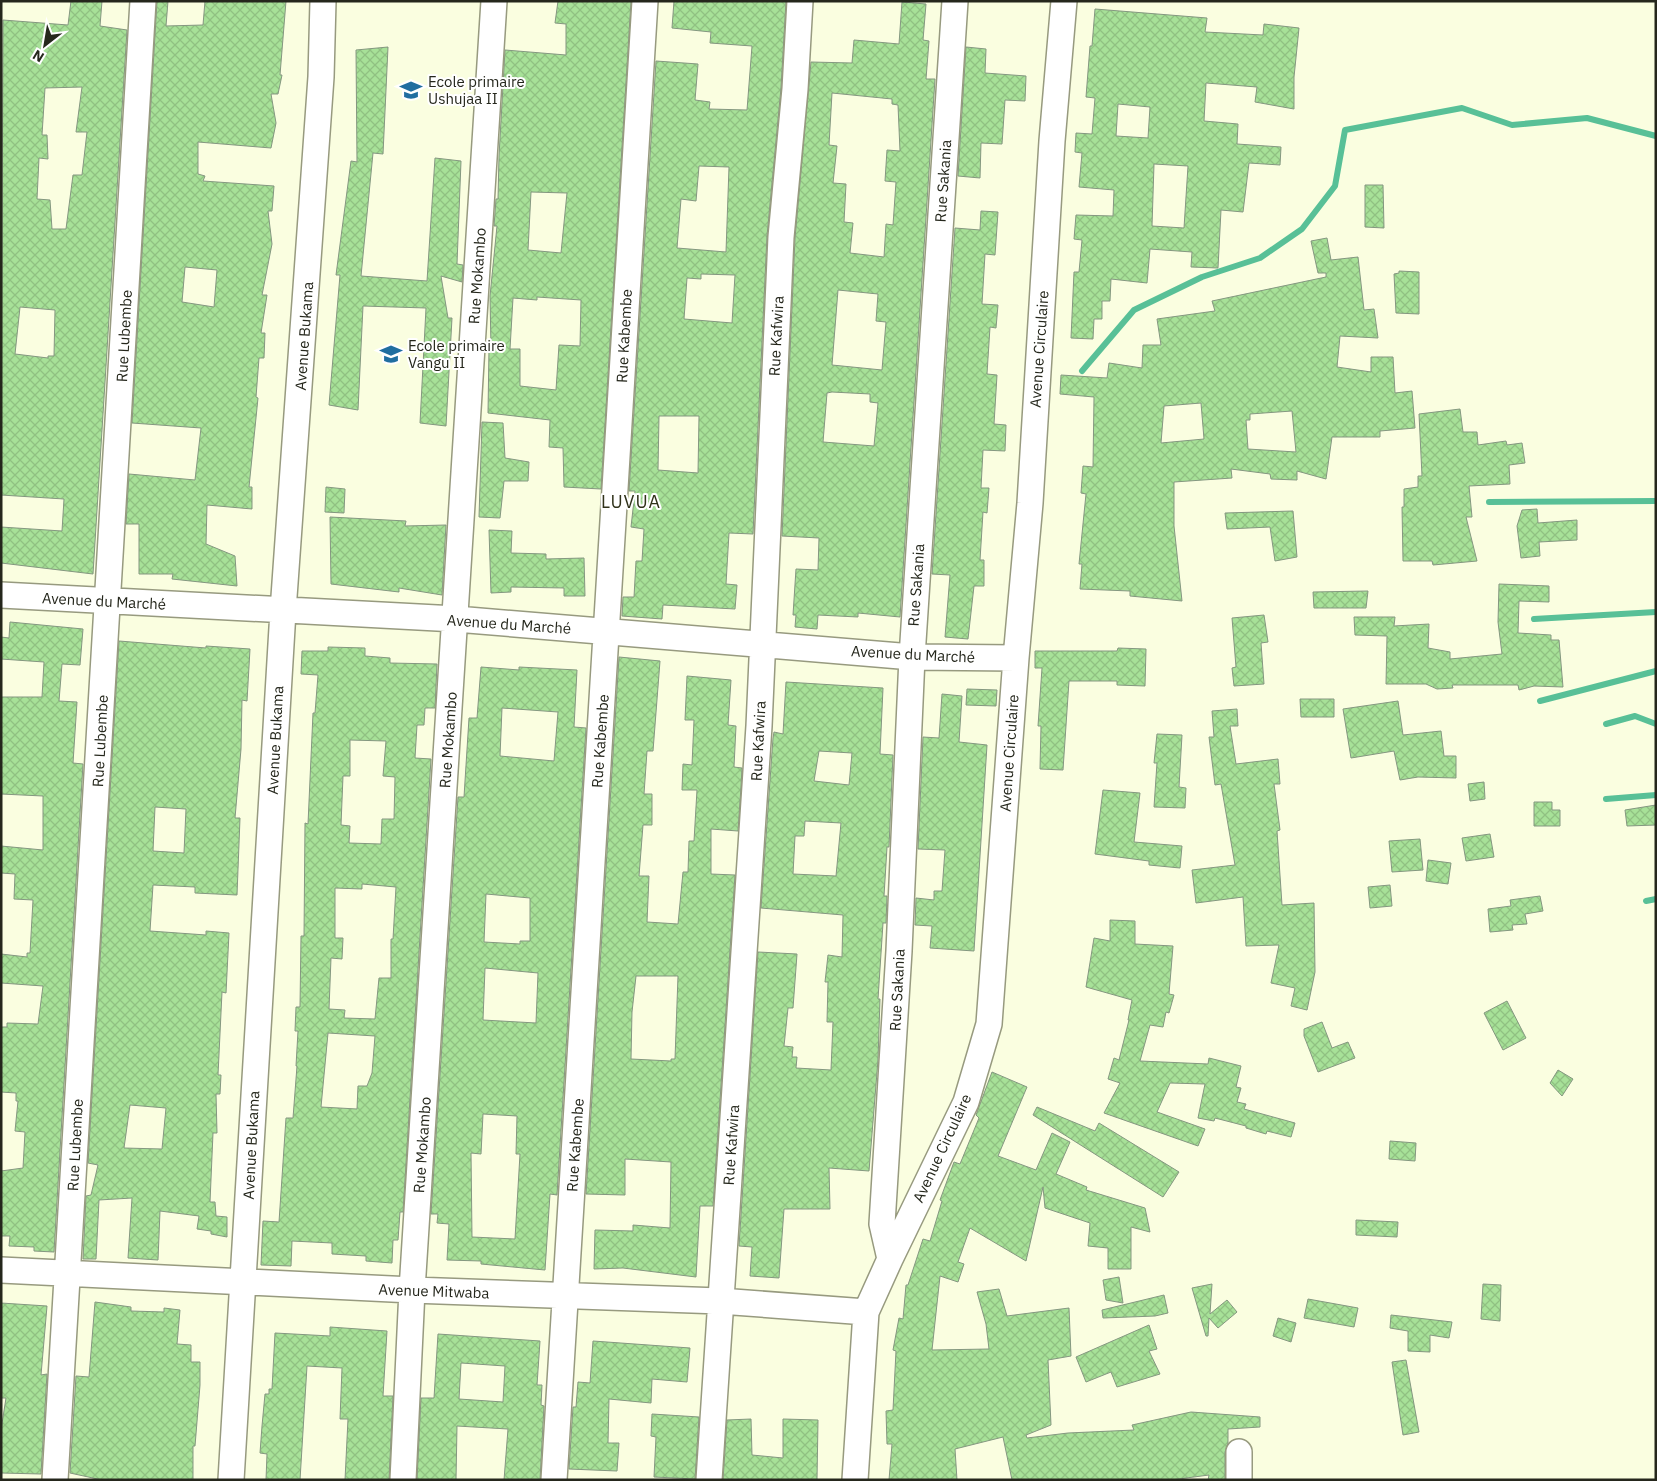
<svg xmlns="http://www.w3.org/2000/svg" width="1657" height="1481" viewBox="0 0 1657 1481" font-family="'IBM Plex Sans',sans-serif">
<style>
.lines{fill:none;stroke-linecap:round;stroke-linejoin:round}
.stream{stroke:#58c097;stroke-width:6}
.building{fill:url(#building-cross-hatch);stroke:#849780;fill-rule:evenodd}
.minor-casing{stroke:#979a7f;stroke-width:28}
.minor{stroke:#fff;stroke-width:25}
.labels{text-anchor:middle;dominant-baseline:central;stroke-width:4;stroke-linejoin:round;paint-order:stroke}
.poi-label{font-size:15px;fill:#25271c;stroke:#fff;text-anchor:start}
.street-label{font-size:15px;fill:#25271c;stroke:#fff}
.quarter-label{font-size:18px;letter-spacing:1px;fill:#30321a;stroke:#fff}
</style>
<defs>
<pattern id="building-cross-hatch" width="8" height="8" patternUnits="userSpaceOnUse" patternTransform="scale(1.25)"><rect width="8" height="8" fill="#a7e198"/><path d="M0 0l8 8M0 8l8-8" fill="none" stroke="#90c182"/></pattern>
</defs>
<rect width="100%" height="100%" fill="#fafee0"/>
<g class="lines">
<path class="stream" d="M1082,371L1134,310L1202,277L1260,258L1302,229L1335,186L1345,130L1462,108L1512,125L1587,118L1656,136
M1489,502L1656,501
M1534,619L1656,612
M1540,701L1656,671
M1606,724L1635,716L1656,724
M1606,799L1656,795
M1646,901L1656,899"/>
</g>
<path class="building" d="M71,1H102L100,26L127,30L93,574L1,563V527L62,531L64,499L1,495L3,20L68,25ZM82,87L76,132H87L82,175H73L66,229H52L50,200L37,199L39,158L48,159L47,135H42L45,88ZM20,307L55,310L54,356H48V358L15,354Z
M157,1H168L166,26L203,25L205,1H286L280,75H282L278,94H271L276,123L271,148L198,142V174L205,176L203,181L274,186L272,211H268L272,244L262,295H267L261,333H265L264,358H259L256,397L258,398L249,487H252V509L207,505L206,544L235,556L237,586L172,579L173,574H139V524H126L129,474L195,480L201,428L132,423ZM185,267L217,270L214,307L182,302Z
M558,1H631L601,489L564,487L563,448L549,447L550,420L488,413L489,348H491L490,296L497,226H494L496,199H498L499,156L505,50L566,55V24L555,23ZM531,192L567,193L561,253L528,250ZM537,297L581,300L580,346L559,345L556,390L520,386V349H510L513,298L537,300Z
M674,1H786L781,88L767,236L753,534L729,533L726,584L737,585L735,609L663,605L662,619L622,616L623,597H634L636,561H642L644,529L631,527L635,491H629L656,61L698,64L695,100L710,102L709,109L747,110L752,46L710,43L711,32L672,28ZM699,166L729,167L726,252L677,248L681,199L696,201ZM701,274L735,275L732,323L684,319L687,278L701,279ZM659,416H699L698,473L658,470Z
M902,2L926,4L923,40L929,41L926,79H935L900,617L858,613V617L818,615L817,629L795,627L796,615H793L796,569L818,570L819,538L782,536L795,238L811,62L852,63L854,40L899,44ZM832,93L892,99V104L898,105L900,151L887,150L885,181L896,182L893,225L886,224L884,257L850,253L853,223L844,222L846,184L833,183L837,146L829,145ZM838,290L878,294L876,321L886,322L882,370L832,365ZM832,392L870,394V402L878,403L874,446L823,442L827,393Z
M1095,9L1207,18L1205,32L1263,35L1264,24L1299,28L1294,77V109L1255,102L1257,87L1206,83L1204,121L1238,124L1237,144L1281,147L1280,165L1249,163L1243,212L1221,210L1218,268L1191,267L1192,252L1150,249L1147,283L1111,279L1110,301H1102V319H1094L1093,339L1071,338L1074,272H1079L1082,240L1074,239L1076,215L1113,216L1114,190L1079,187L1082,153L1075,152L1076,133L1092,134L1095,98L1086,97L1090,46H1092ZM1118,104L1150,107L1148,138L1116,136ZM1154,164L1188,166L1184,228L1152,226Z
M388,47L383,154L373,153L361,276L427,281L435,158L461,161L457,264L463,265L462,282L441,276L448,318H452L446,426L420,423L426,308L363,306L358,410L329,405L340,275H336L351,161L357,162L356,50Z
M966,47L986,49L985,73L1026,76L1025,101L1005,100L1002,144L981,143L980,178L958,176Z
M1365,185H1383L1384,228L1365,227Z
M981,211L998,212L995,255L985,254L982,304L998,305L996,328L990,327L987,374L997,375L994,424L1006,425L1005,451L983,450L981,488H989L987,513L983,512L980,560H984V586H974L968,639L945,637L950,575L932,574L955,228L980,230Z
M1327,238L1331,260L1358,257L1364,310L1374,309L1378,338L1340,336L1337,367L1371,372V357H1393L1395,393L1412,391L1415,428L1380,431V437H1332L1326,479L1297,471V480L1271,479L1270,474L1231,469L1232,478L1174,482V526L1182,601L1130,596V591L1080,589L1082,564H1079L1086,494L1081,493L1083,466L1093,467L1094,397L1060,394L1061,375L1107,378L1109,363L1142,368L1143,345H1161L1157,319L1215,311L1212,301L1326,277V273H1318L1311,241ZM1201,403L1204,439L1161,443L1164,406ZM1292,411L1296,452L1248,449L1246,420H1250V414Z
M1399,271L1419,272V314L1396,313L1394,274L1399,273Z
M1460,409L1463,432H1477L1478,445L1506,441L1507,445L1522,443L1525,463L1509,465L1510,484L1469,486L1472,517H1466L1477,561L1433,565L1432,561H1403L1402,507H1404V489L1418,487V476H1422L1419,414Z
M482,422L503,423L505,458L529,462L528,481H504L500,518L479,517Z
M326,487L345,489L344,513L325,512Z
M1537,509L1538,523L1577,520V540L1539,542L1540,556L1521,558L1517,526L1522,510Z
M1293,511L1297,557L1275,561L1270,527L1227,529L1225,513Z
M330,517L406,521L405,526L446,525L442,595L399,588V592L331,584Z
M489,530L512,531L511,553L546,554V559L584,558L585,596H564V588L511,587V592L491,593Z
M1499,584L1549,586V602L1519,601L1518,633L1551,635V640H1559L1563,687L1534,686L1519,690L1518,685H1452L1453,688L1437,689L1426,684H1386L1387,636L1355,635L1354,617H1395L1394,626L1429,624L1428,648L1450,652V659L1502,654L1498,622Z
M1368,591L1366,608H1314L1313,592Z
M1264,615L1268,642L1261,643L1264,684L1234,686L1232,668L1236,667L1232,618Z
M10,622L83,629L80,665L62,664L59,701L77,702L73,763L83,764L54,1252L34,1251V1247L9,1246L10,1236H1V1171L23,1168L25,1132L15,1131L18,1101H16V1093L1,1092V1027H7V1023L38,1024L43,986L1,983V954L27,957V953H30L33,900L14,899L15,874L1,873V846L43,850V796L1,794V697H42L44,662L1,659V637L9,638Z
M119,641L206,648V646L250,649L247,701L242,700L241,749L235,818H240L237,895L195,893V887L153,885L150,931L206,935V931L229,933L226,993L222,992L218,1075H221L220,1094H216L217,1133H213L210,1202H215L216,1216L227,1217V1237L211,1234V1231L197,1229L199,1216L160,1211L158,1260L128,1258L132,1198L99,1200L96,1259H83L86,1196L91,1195L98,1165L88,1163ZM155,807L186,809L184,853L153,851ZM130,1105L166,1108L162,1149L124,1148Z
M328,647L365,648V656L390,658V663L437,664L435,708H425L424,725H417L415,758L431,759L403,1212H400L398,1240H393L392,1263L366,1261V1256L332,1254V1243L292,1241L291,1266L261,1265L263,1221L279,1222L286,1118H293L297,1066H296L298,1031H295L296,1007H300L301,936H304L305,823L308,824L313,713H315L318,675L301,674L302,651H328ZM350,740L386,741L383,776L395,777L394,819H382L381,844L349,843L350,826L341,825L343,776H350ZM362,884L396,887L393,939H391V978H379L375,1019L344,1018L345,1010L329,1009L331,958L342,959L343,938H335V888L362,889ZM328,1033L375,1036L372,1073L367,1086H358L357,1109L321,1107Z
M1118,648L1146,649L1145,686L1117,685V681H1069L1063,770L1040,769L1041,726H1038L1042,668H1035V651H1117Z
M619,657L660,661L653,751H647L644,794H652V825H643L639,876H649L647,922L678,924L683,872H688L689,841H694L697,790H682L683,764L692,765L694,720H685L687,676L731,680L728,725L736,726L734,767L742,768L741,787L738,831L711,829V874L735,875L713,1206H700L696,1277L623,1268L594,1269L595,1230L633,1231V1225L670,1228L671,1162L625,1159V1195L586,1194ZM636,976H678L675,1059H671V1061L631,1059L632,1012Z
M481,667L519,670V667L577,670L574,727L586,728L557,1195L550,1194L545,1270L481,1264V1261L447,1260L449,1224L437,1223L438,1214H431L458,797H464L469,718H477ZM502,708L558,712L554,761L500,756ZM486,894L530,898V941H520V944L484,942ZM485,968L538,973L536,1023L483,1020ZM483,1114L517,1116L516,1154H520L515,1239L472,1237L471,1153L481,1154Z
M786,682L883,688L880,754L893,755L889,847H887L884,896H887L886,923H883L878,999H880L878,1060L869,1171L829,1168L830,1209H784L779,1278L750,1276L752,1247L739,1246L758,952L797,954L793,1008H788L784,1046L793,1047L792,1057H797L796,1068L831,1070L833,1022H827L828,982H825L828,955L842,957L843,915L761,908L773,738L774,732L783,734ZM819,751L852,753L849,785L814,781ZM805,821L841,823L836,876L793,874L795,836H804Z
M967,689L997,690L996,706L966,705Z
M942,694L962,696L959,742L987,745L974,951L930,948L932,926L915,925L916,898L934,900V891H942L945,850L918,849L923,737L939,738Z
M1300,699H1334V717H1301Z
M1398,701L1403,735L1441,731L1444,756H1456V778L1418,777L1400,780L1394,751L1351,758L1343,709Z
M1237,709L1238,726H1230L1236,764L1278,759L1280,784H1274L1280,830L1277,831L1282,905L1314,903L1315,972L1307,1010L1291,1006L1295,988L1271,983L1279,945L1246,946L1243,897L1196,903L1192,870L1235,865L1221,784L1215,785L1209,737H1214L1212,711Z
M1157,734L1182,735L1179,787L1186,788L1185,808L1154,807L1157,763H1154Z
M1484,782L1485,799L1470,801L1468,784Z
M1103,790L1140,793L1134,842L1182,846L1180,868L1149,865V861L1095,854Z
M1534,802H1552V810H1560V826H1534Z
M1656,805V825L1627,826L1625,810Z
M1490,834L1494,857L1466,861L1462,838Z
M1420,839L1423,870L1392,872L1389,841Z
M1428,860L1451,863L1448,884L1426,881Z
M1390,885L1392,906L1370,908L1368,887Z
M1540,896L1543,911L1525,914L1527,924L1512,925L1513,930L1490,932L1488,909L1511,906L1510,900Z
M1110,920L1135,921V944L1173,946L1169,994L1174,995L1169,1013L1166,1012L1163,1027L1150,1025L1140,1061L1208,1064L1209,1058L1241,1066L1236,1087L1241,1088L1237,1102L1246,1104L1244,1109L1295,1123L1291,1137L1267,1131L1266,1134L1246,1128V1126L1215,1118L1214,1121L1198,1118L1205,1084L1170,1083L1157,1112L1205,1129L1198,1146L1104,1113L1120,1083L1108,1079L1114,1058L1119,1060L1129,1020H1128L1132,1000L1086,987L1094,938L1110,941Z
M1507,1001L1526,1038L1503,1050L1484,1013Z
M1322,1022L1332,1048L1348,1042L1355,1058L1318,1072L1304,1036V1029Z
M1558,1070L1573,1079L1562,1096L1550,1083Z
M992,1072L1027,1087L998,1156L1036,1170L1052,1133L1070,1142L1056,1174L1087,1187L1086,1190L1145,1208L1150,1232L1131,1227V1269H1108V1248L1088,1246L1090,1223L1045,1208L1043,1187L1026,1261L970,1228L958,1262L964,1264L958,1282L940,1276L932,1350L989,1349L986,1324L977,1292L999,1289L1007,1316L1069,1308L1071,1356L1048,1360L1051,1425L1026,1435L1027,1438L1068,1433L1134,1430L1132,1425L1191,1412L1260,1417V1427L1228,1429V1443L1225,1452V1480H1208L1209,1475L1171,1480H1012L1003,1437L955,1449L957,1480H889L892,1444H887L886,1411L893,1410L896,1351L893,1350L899,1318L903,1319L906,1285H908L923,1239L930,1241L942,1201L940,1200L954,1162L960,1164L979,1118L976,1115Z
M1037,1107L1095,1131L1099,1123L1179,1172L1163,1197L1033,1115Z
M1390,1141L1416,1143L1415,1161L1389,1159Z
M1356,1220L1398,1222L1397,1237L1356,1235Z
M1119,1277L1123,1303L1106,1300L1103,1280Z
M1212,1284L1210,1314L1227,1300L1237,1312L1218,1328L1209,1318L1208,1336H1206L1192,1288Z
M1483,1284L1501,1285L1500,1321L1481,1319Z
M1164,1295L1168,1313L1155,1316L1103,1318L1102,1310Z
M1308,1299L1358,1308L1354,1327L1304,1318Z
M95,1302L131,1307V1311L164,1312V1308L180,1310L177,1344L191,1345V1362H200V1385L195,1446H193V1480H102L70,1473L76,1376L89,1377Z
M1,1303L47,1306L41,1375L47,1374L41,1474L1,1473V1430L6,1398H1Z
M1391,1315L1452,1322L1449,1338L1430,1335V1352L1408,1351V1331L1390,1328Z
M1278,1318L1296,1323L1291,1342L1273,1336Z
M1149,1325L1157,1349L1149,1351L1160,1374L1117,1387L1111,1372L1086,1382L1076,1357Z
M330,1327L387,1331L383,1396H393L389,1480H345L348,1419H340L342,1368L307,1366L300,1480H266L267,1454L260,1453L262,1426L265,1394H269V1389H272L275,1333L330,1336Z
M438,1334L540,1341L537,1385H542L541,1405L544,1406L540,1480H504L508,1429L457,1426L456,1480H417L421,1398H434ZM461,1363L505,1366L503,1402L459,1399Z
M593,1341L690,1348L687,1382L652,1379L651,1403L609,1399L608,1443H619L617,1471L569,1469L573,1407H576L578,1382L590,1383Z
M1406,1360L1419,1432L1403,1435L1392,1362Z
M652,1414L699,1417L695,1479L654,1477L656,1437L651,1436Z
M751,1419L752,1455L783,1458V1419L818,1420L817,1480H723L727,1420Z"/>
<g class="lines">
<g class="minor-casing">
<path id="minor" d="M1,595L456,619L912,657L1016,658
M890,1259L882,1224L899,951L912,657L955,1
M1,1270L412,1290L720,1301L866,1312
M55,1480L143,1
M231,1480L283,611L321,77L323,1
M403,1480L412,1290L494,1
M554,1480L645,1
M709,1480L759,726L781,237L795,89L800,1
M855,1480L866,1312L890,1259L966,1102L989,1024L1016,658L1030,503L1052,141L1064,1
M1239,1480V1452"/>
</g>
<use href="#minor" class="minor"/>
</g>
<defs>
<g id="school-bare" transform="scale(1.725)"><path d="M0-5L7-2L0 1L-7-2ZM-4 1L0 2.5L4 1V4Q0 6-4 4Z" fill="#206ea0" stroke="#fff" stroke-width="2.5" paint-order="stroke"/></g>
</defs>
<g fill-rule="evenodd">
<use href="#school-bare" x="411" y="90"/>
<use href="#school-bare" x="391" y="354"/>
</g>
<g class="labels">
<g class="poi-label">
<text x="428" y="81">Ecole primaire<tspan x="428" dy="17">Ushujaa II</tspan></text>
<text x="408" y="345">Ecole primaire<tspan x="408" dy="17">Vangu II</tspan></text>
</g>
<g class="street-label">
<text transform="translate(943 181) rotate(-86)">Rue Sakania</text>
<text transform="translate(477 276) rotate(-86)">Rue Mokambo</text>
<text transform="translate(124 336) rotate(-87)">Rue Lubembe</text>
<text transform="translate(304 336) rotate(-86)">Avenue Bukama</text>
<text transform="translate(624 336) rotate(-87)">Rue Kabembe</text>
<text transform="translate(776 336) rotate(-87)">Rue Kafwira</text>
<text transform="translate(1039 349) rotate(-86)">Avenue Circulaire</text>
<text transform="translate(916 585) rotate(-86)">Rue Sakania</text>
<text transform="translate(104 601) rotate(3)">Avenue du Marché</text>
<text transform="translate(509 624) rotate(4)">Avenue du Marché</text>
<text transform="translate(913 654) rotate(3)">Avenue du Marché</text>
<text transform="translate(275 740) rotate(-87)">Avenue Bukama</text>
<text transform="translate(448 740) rotate(-86)">Rue Mokambo</text>
<text transform="translate(100 741) rotate(-87)">Rue Lubembe</text>
<text transform="translate(600 741) rotate(-86)">Rue Kabembe</text>
<text transform="translate(758 741) rotate(-87)">Rue Kafwira</text>
<text transform="translate(1009 753) rotate(-86)">Avenue Circulaire</text>
<text transform="translate(897 990) rotate(-87)">Rue Sakania</text>
<text transform="translate(75 1145) rotate(-87)">Rue Lubembe</text>
<text transform="translate(251 1145) rotate(-87)">Avenue Bukama</text>
<text transform="translate(422 1145) rotate(-86)">Rue Mokambo</text>
<text transform="translate(575 1145) rotate(-86)">Rue Kabembe</text>
<text transform="translate(731 1145) rotate(-86)">Rue Kafwira</text>
<text transform="translate(942 1148) rotate(-65)">Avenue Circulaire</text>
<text transform="translate(434 1291) rotate(2)">Avenue Mitwaba</text>
</g>
<g class="quarter-label">
<text x="631" y="501">LUVUA</text>
</g>
</g>
<rect width="1657" height="1481" fill="none" stroke="#25271c" stroke-width="5"/>
<g transform="translate(45 45) rotate(211)" stroke="#ffffff" stroke-width="4" paint-order="stroke">
<path d="M0-4L9 19L0 12L-9 19Z" fill="#25271c"/>
<text y="-8" font-size="14" font-weight="bold" text-anchor="middle" fill="#25271c">N</text>
</g>
</svg>
